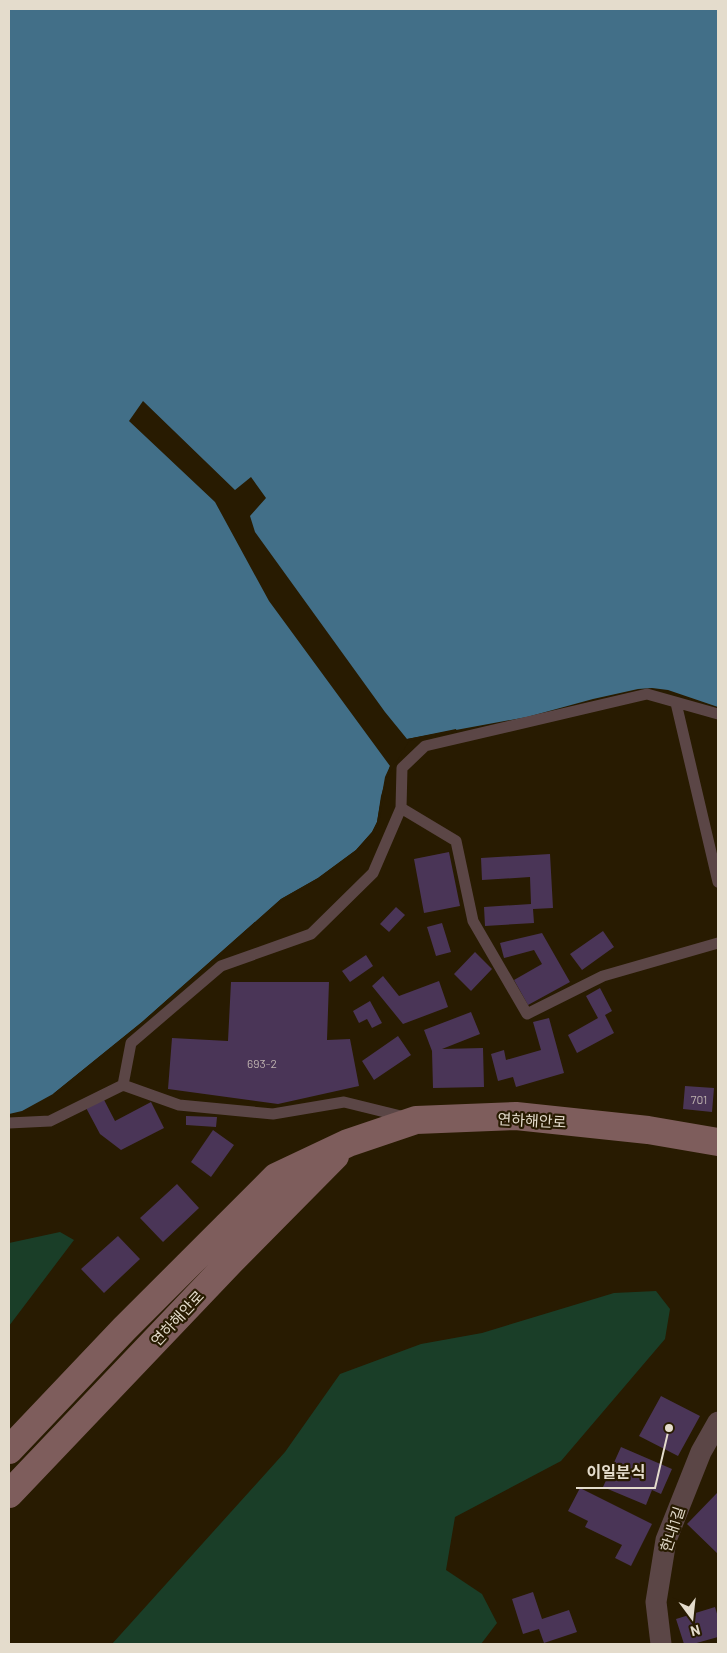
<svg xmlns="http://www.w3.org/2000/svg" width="727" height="1653" viewBox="0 0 727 1653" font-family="Barlow,'Noto Sans KR',sans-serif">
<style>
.green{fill:#1a3e28}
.water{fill:#426f88}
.pier{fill:#281b01}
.building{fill:#4a3557}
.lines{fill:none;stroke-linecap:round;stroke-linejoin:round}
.lane{stroke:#5b4646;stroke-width:11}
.street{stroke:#5b4646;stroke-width:21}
.secondary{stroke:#7e5d5c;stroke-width:28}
.labels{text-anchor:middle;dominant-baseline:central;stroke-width:4.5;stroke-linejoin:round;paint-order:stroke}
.number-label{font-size:12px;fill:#beb2af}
.street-label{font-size:15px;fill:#e4dccc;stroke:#281b01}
.leader{fill:none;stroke:#e4dccc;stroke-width:2}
.callout-dot{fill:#e4dccc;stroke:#281b01;stroke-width:2}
.callout-label{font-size:16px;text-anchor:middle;font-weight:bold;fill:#e4dccc;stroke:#281b01;stroke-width:4.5;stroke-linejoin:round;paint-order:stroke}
</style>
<rect width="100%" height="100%" fill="#281b01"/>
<path class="green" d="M60,1232L74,1240L9,1326V1243Z
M656,1291L670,1309L665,1339L561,1461L455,1517L446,1570L482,1594L497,1623L481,1644H112L285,1452L340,1374L421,1344L482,1333L614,1293Z"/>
<path class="water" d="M9,9H718V707L668,690L652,688L638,689L593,699L527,717L407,739L390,766L381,796L377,822L372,832L356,850L318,878L281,899L142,1022L53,1094L22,1111L9,1114Z"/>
<path class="pier" d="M143,401L235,490L251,477L266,498L250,516L255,532L385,712L407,739L456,729L457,732L409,741L387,778L379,823L374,834L358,851L319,880L282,901L144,1023L58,1093L53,1094L142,1022L281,899L318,878L356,850L372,832L377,822L385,777L390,766L269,601L215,502L129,421Z"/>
<path class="building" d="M449,852L460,906L424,913L414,859Z
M550,854L553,908L533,909L534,923L485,926L484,907L531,904L530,877L482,880L481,858Z
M396,907L405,915L389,932L380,924Z
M442,923L451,952L436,956L427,927Z
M603,931L614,947L582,970L570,954Z
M542,933L570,982L528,1005L514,980L542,964L534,950L504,958L500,943Z
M475,952L492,969L471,991L454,974Z
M366,955L373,966L350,982L342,971Z
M383,976L399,996L439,981L448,1007L403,1024L372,986Z
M231,982H329L327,1040L350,1039L359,1086L278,1104L168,1089L172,1038L228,1041Z
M600,988L612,1011L605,1015L614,1033L577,1053L568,1035L598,1018L586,996Z
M370,1001L382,1023L372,1028L367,1019L359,1023L353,1011Z
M471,1012L480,1034L442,1049L483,1048L484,1087L433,1088L432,1051L424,1030Z
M549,1018L564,1073L516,1087L513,1077L498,1081L491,1054L504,1050L506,1060L541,1050L533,1022Z
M398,1036L411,1055L374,1080L362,1061Z
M685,1086L714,1088L712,1112L683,1109Z
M101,1094L115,1121L151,1102L164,1128L121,1150L100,1134L84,1104Z
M186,1116L217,1117L216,1127L186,1125Z
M213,1130L234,1145L211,1177L191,1162Z
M177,1184L199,1208L163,1242L140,1218Z
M118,1236L140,1259L104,1293L81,1269Z
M661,1396L700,1416L678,1456L639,1436Z
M621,1447L672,1469L661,1494L652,1490L646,1505L603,1487Z
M580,1488L652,1524L631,1566L615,1558L622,1545L585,1527L588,1521L568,1511Z
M718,1492V1554L687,1524Z
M533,1592L542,1619L569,1610L577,1632L544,1643L539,1629L523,1634L512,1599Z
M715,1607L718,1617V1637L693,1644H684L676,1619Z"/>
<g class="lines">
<path class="lane" d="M676,703L718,882
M401,808L456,841L473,921L527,1014L603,976L718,943
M123,1085L131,1043L221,966L311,934L373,873L401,808L402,768L425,746L647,694L718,714
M9,1123L50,1121L123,1085L179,1105L273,1114L344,1102L405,1117"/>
<path class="street" d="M661,1644L656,1602L666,1540L701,1452L718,1422"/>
<path class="secondary" d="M9,1450L124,1329L276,1177L348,1143L416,1120L516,1116L648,1130L718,1142
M9,1494L231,1261L335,1156"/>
</g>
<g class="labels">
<g class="number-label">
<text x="262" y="1063">693-2</text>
<text x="699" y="1099">701</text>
</g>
<g class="street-label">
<text transform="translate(532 1120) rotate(3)">연하해안로</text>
<text transform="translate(177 1318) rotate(-47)">연하해안로</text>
<text transform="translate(672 1529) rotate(-72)">한내1길</text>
</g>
</g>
<path class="leader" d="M669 1428L655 1488H576"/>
<circle class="callout-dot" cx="669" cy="1428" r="5"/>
<g class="callout-label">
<text x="616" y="1478">이일분식</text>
</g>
<rect width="727" height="1653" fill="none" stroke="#e4dccc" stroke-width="20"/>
<g transform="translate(692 1618) rotate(165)" stroke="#281b01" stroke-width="4" paint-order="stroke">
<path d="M0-4L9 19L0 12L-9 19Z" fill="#e4dccc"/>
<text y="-8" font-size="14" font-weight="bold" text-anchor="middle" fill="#e4dccc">N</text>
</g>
</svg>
